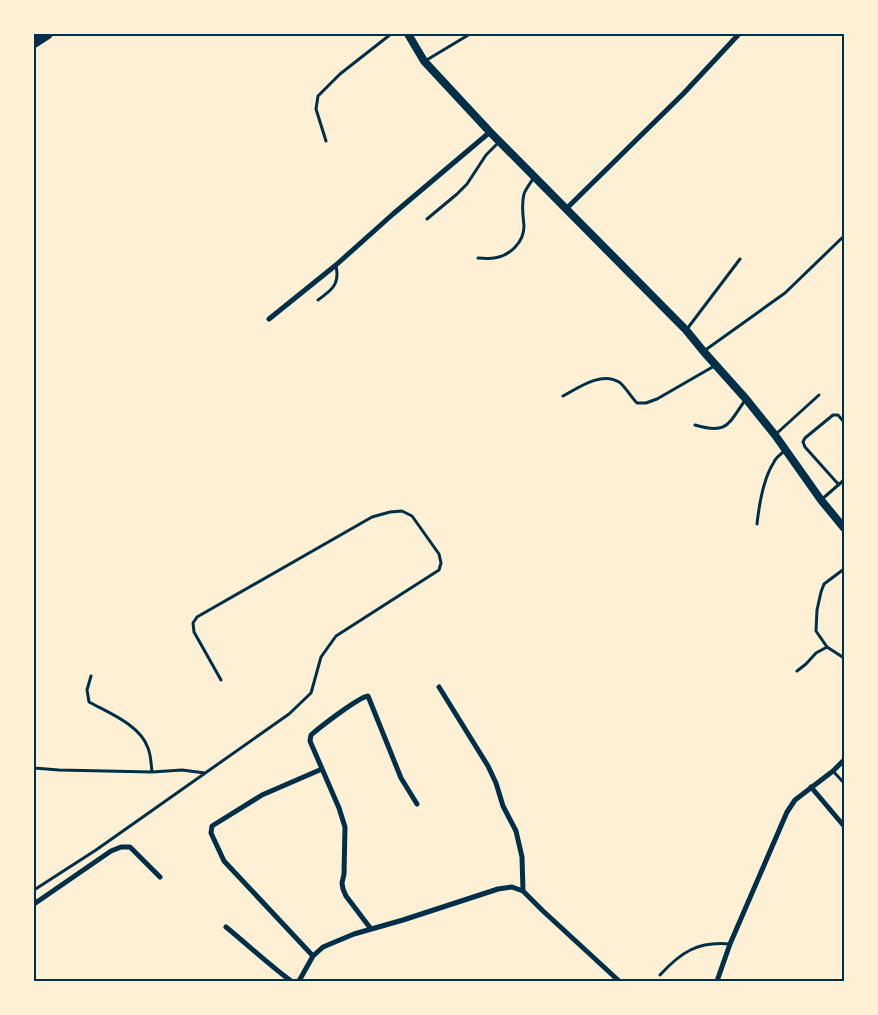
<svg xmlns="http://www.w3.org/2000/svg" width="878" height="1015" viewBox="0 0 878 1015" font-family="'Open Sans',sans-serif">
<style>
.lines{fill:none;stroke-linecap:round;stroke-linejoin:round}
.service{stroke:#003049;stroke-width:3}
.minor{stroke:#003049;stroke-width:5}
.tertiary{stroke:#003049;stroke-width:8}
.trunk{stroke:#003049;stroke-width:10}
.neatline{fill:none;stroke:#003049;stroke-width:2}
</style>
<rect width="100%" height="100%" fill="#fdf0d5"/>
<g class="lines">
<path class="service" d="M425,61L470,34
M326,141L316,109L318,96L340,74L391,34
M427,219L457,194L467,184L486,155L500,141
M478,258C483,258 489,259 494,258C510,256 524,242 524,226C523,215 521,205 524,194C526,188 531,183 534,177
M318,300C332,290 340,284 336,266
M687,329L740,259
M704,351L785,293L844,236
M563,396C578,388 601,371 619,382C624,385 632,398 637,403H646L657,399L716,365
M695,425C728,435 728,424 746,399
M776,434L819,395
M839,485L805,447L803,442L805,438L833,415H838L844,422
M821,500L844,480
M757,524C759,506 764,477 774,462C776,457 782,454 785,450
M844,569L824,584L821,592L817,610L816,631L827,647L844,658
M797,671L806,664L816,653L827,647
M91,676L87,690L89,702C109,713 140,725 148,748C151,755 151,764 152,772
M34,768L59,770L152,772L182,770L205,773
M833,771L844,783
M34,890L96,850L289,714L311,693L321,657L336,636L439,570L441,563L439,554L412,516L402,511L390,512L372,517L197,617L193,623L194,632L221,680
M660,975C681,952 698,941 730,944"/>
<path class="minor" d="M566,209L683,94L739,34
M269,319L336,265L393,214L490,132
M439,687L488,766L496,783L503,806L516,831L522,857L523,891
M811,787L844,826
M34,904L111,851L121,847H130L160,877
M226,927C248,945 268,964 291,981
M371,929L346,896L343,889L342,883L344,874L345,827L339,808L310,741L311,735C320,727 359,697 368,696L401,778L417,804
M313,956L224,861L211,833L212,826L262,795L322,769
M299,981L313,956L323,947L354,934L403,920L498,889L512,887L523,891L542,910L619,981
M717,981L730,944L787,812L795,800L833,771L844,760"/>
<path class="tertiary" d="M408,34L424,61L490,132L686,330L704,352L746,399L775,435L821,500L844,528"/>
<path class="trunk" d="M34,43L48,34"/>
</g>
<rect width="878" height="1015" fill="none" stroke="#fdf0d5" stroke-width="70"/>
<rect x="35" y="35" width="808" height="945" class="neatline"/>
</svg>
